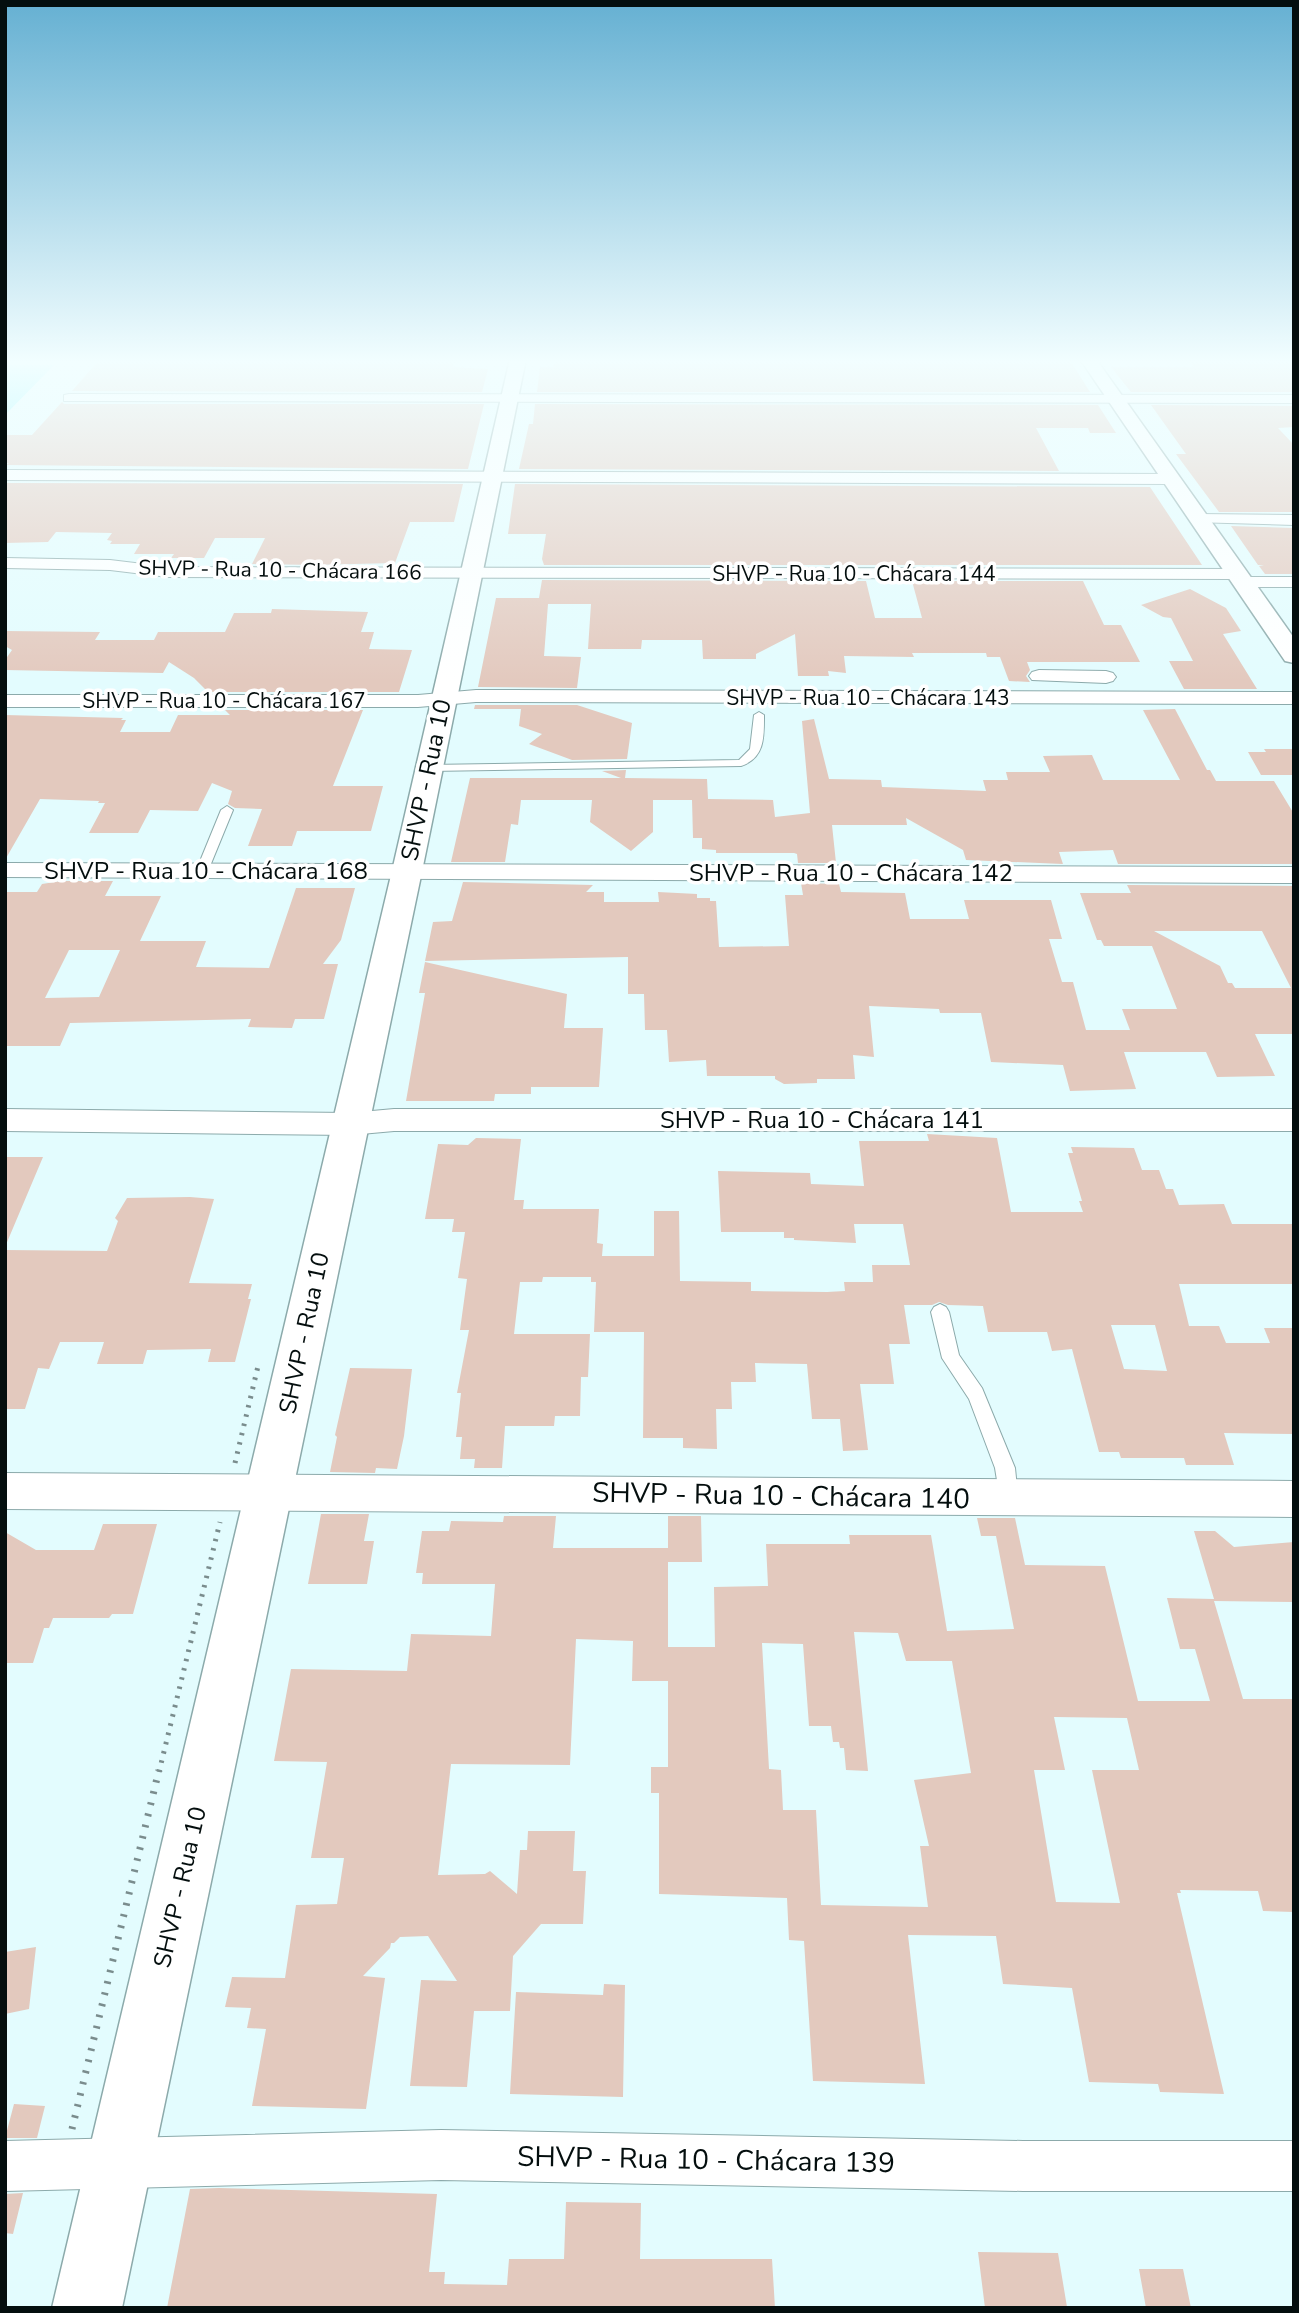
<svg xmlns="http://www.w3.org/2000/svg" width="1299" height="2313" viewBox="0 0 1299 2313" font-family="'Nunito Sans',sans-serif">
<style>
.green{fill:#84f6fe}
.building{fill:#e3c9be;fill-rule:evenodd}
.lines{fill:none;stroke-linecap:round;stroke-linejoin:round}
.service-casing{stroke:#8caaab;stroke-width:2}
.minor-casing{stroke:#8caaab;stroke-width:2}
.tertiary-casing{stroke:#8caaab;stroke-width:3}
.path-far1{stroke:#7a8c8d;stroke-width:5;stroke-dasharray:2.5 7;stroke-linecap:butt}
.path{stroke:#7a8c8d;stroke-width:7;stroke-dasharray:2.5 9;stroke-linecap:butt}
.service{fill:#fff;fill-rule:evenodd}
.minor{fill:#fff;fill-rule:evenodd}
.tertiary{fill:#fff;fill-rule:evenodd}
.labels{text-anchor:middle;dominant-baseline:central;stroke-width:7;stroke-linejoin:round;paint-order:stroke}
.far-street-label{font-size:21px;fill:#040e0e;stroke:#fff}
.street-label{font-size:24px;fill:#040e0e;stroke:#fff}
.near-street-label{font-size:28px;fill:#040e0e;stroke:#fff}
</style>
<rect width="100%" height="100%" fill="#e3fcfe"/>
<path class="green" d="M5,365H54L5,415Z"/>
<path class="building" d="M100,359H225L223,361L424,359L455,360L453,367L488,369L482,392L72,391Z
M555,359H581L580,362H638V359H1039L1041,362H1071L1090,392H537L540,367H553Z
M1186,359H1294V392H1131L1111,367H1194Z
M62,402L64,404H484L468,469L6,465L9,463H5V435H32Z
M535,404L1098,405L1116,433H1090L1088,428H1036L1059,471L519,469L529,424H533Z
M1151,405L1294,406V427L1278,428L1294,445V512H1219L1176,454H1186Z
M5,483L463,484L454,522H410L395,563L313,565L252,564L265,538H215L204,558H171L174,554H134L140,544H110L112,541L107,540L112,533L56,532L48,542L5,543Z
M515,484L1150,487L1202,565H544L542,559L546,534H508Z
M1231,526L1294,528V574H1265L1259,566L1264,565H1258Z
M542,580L866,581L875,618H922L912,581H1083L1104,625H1121L1140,662H1027L1030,670L1026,676L1030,682L1009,681L1000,657H987L986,653H912L914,657L844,656L846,673L828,671L829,676H798L795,634L756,654V659H703L702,640H642L641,649H588L591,604H548L544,656L581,657L577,688L478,687L496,598H539Z
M1190,589L1226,608L1241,631L1223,634L1257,689H1184L1169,661H1193L1171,618L1163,617L1141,605Z
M272,609L368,612L361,632H374L369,649L412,650L399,692H208L194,678L169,662L163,673L5,670V660L12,650L5,646V631L100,632L95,640H154L158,632H225L234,613H271Z
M475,705H577L632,723L627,759L572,760L529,744L542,734L519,726L521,709H474Z
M1175,709L1207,770H1210L1216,781H1274L1294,814V864H1118L1113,850L1059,852L1063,864L966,860L963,850L906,818L907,825H832L836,863H798L797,854L794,853H716V850L702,849V838H693L692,800H653V832L631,851L590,822L592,800H521L518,825L511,824L505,862H451L470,778H621L602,771L626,770L625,778L707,779L708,799L773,800L775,817L810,813L802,721L814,719L829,779L881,780L882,787L986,791L983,780H1008L1006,772H1050L1043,756L1092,755L1103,780H1180L1143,710Z
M225,710H363L333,786H383L371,831H297L292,846H248L262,809L235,808L228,804L232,791L212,783L198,811L150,810L138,833H89L105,803H98L99,801L40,799L5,860V715L123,718L121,720H126L120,732H170L178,715H230Z
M1264,749H1294V775H1261L1248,752H1266Z
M61,881H113L105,896H161L140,941H206L196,967L269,968L296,888H355L341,940L323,964H338L324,1019H295L292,1028L248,1027L251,1019L70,1023L60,1046H5V892H37L42,884ZM69,950H120L99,997L45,998Z
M463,882L593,885L586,892H604V902H659L658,892L697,894V898H710V901H716L719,947L789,946L785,895H803L801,883L839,884L841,892L905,893L910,919H969L964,900H1051L1062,939H1049L1062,982H1073L1086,1030H1130L1122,1009H1177L1152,946H1104L1101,940H1097L1080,893H1131L1127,885L1294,886V1034H1255L1275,1076L1217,1077L1206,1052H1124L1136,1089L1070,1091L1063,1065L991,1062L981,1013H940L939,1009L869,1006L874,1057L853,1055L855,1079H817V1083L784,1084L775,1079V1076H707L706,1060L669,1062L667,1030H645L644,994H628V957L425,961L433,922L452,921ZM1154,931H1262L1291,988H1235L1232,983H1228L1220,966Z
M425,962L567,994L564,1028H603L599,1087H531V1094H495L494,1101H406L425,993H419Z
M927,1134L997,1138L1011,1212H1083L1079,1201H1082L1068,1153H1073L1071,1147L1134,1148L1142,1170H1159L1166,1189H1173L1179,1205L1224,1204L1232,1224H1294V1284H1179L1189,1326H1219L1226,1343H1270L1264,1328H1294V1434L1224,1433L1234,1465H1186L1184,1458H1121L1119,1452H1099L1072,1349L1052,1351L1047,1332H988L983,1306L948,1305L939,1302L932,1305H904L910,1344H889L894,1384H860L868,1450L843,1451L840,1419H812L807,1364L755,1363L756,1382H731L732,1409H716L717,1449L683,1448V1438H643L644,1332H594L596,1282H591V1277H543L542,1282H520L514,1334H590L588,1377H581L580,1416H555L554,1426H505L502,1468H474L475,1459H460L462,1437H456L461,1393H457L469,1330H460L467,1279L458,1278L465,1232H452L454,1219H425L438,1144L468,1145L476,1138L521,1139L514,1200H524L523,1209H599L597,1243L603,1244L602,1256H654V1211H679L680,1281L751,1282V1291L827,1292L845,1291L844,1282H873L872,1265H910L903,1224H854L856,1243L794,1240V1238H784V1232H721L718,1171L810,1173L811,1184L864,1186L859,1141H929ZM1111,1325H1155L1167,1371L1124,1369Z
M5,1157H43L5,1247Z
M190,1197L214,1199L189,1283L252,1284L248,1299H251L235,1362H208L211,1349L147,1350L143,1364H97L104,1342H60L49,1369L38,1368L25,1409H5V1250L107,1251L118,1221L115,1218L127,1198Z
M350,1368L412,1369L404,1436L397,1469L376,1468L375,1473L330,1472L337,1437L335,1435Z
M321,1514H369L364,1541H374L367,1584H308Z
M504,1516H556L553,1548H668V1516H701L702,1562H668V1647H715L714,1587L768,1586L766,1544H850L849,1535H931L947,1631L1014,1629L996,1536H981L977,1518H1015L1025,1565L1105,1566L1138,1701H1210L1195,1649H1180L1167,1598L1214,1599L1194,1531H1215L1234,1547L1294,1542V1602L1214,1601L1243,1699H1294V1912L1263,1911L1258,1891L1180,1890L1181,1893H1177L1224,2094L1160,2092L1158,2084L1089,2082L1072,1988L1003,1984L996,1936L908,1935L925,2084L813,2081L804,1941L789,1940L787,1898L659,1894V1793H651V1767H668V1681H632L633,1641L576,1639L570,1765L451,1764L438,1875L485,1874L490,1871L517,1894L520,1850H527L528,1831H575L573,1871H586L583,1924H541L513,1956L510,2011H474L467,2087L410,2086L421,1980L457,1981L428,1936L400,1937L394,1943H391L390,1948L363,1976L385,1978L366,2109L252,2106L266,2029L247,2028L251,2008L225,2007L232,1977L285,1978L296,1905L337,1904L344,1858H311L327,1762L274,1761L291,1669L407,1671L411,1634L491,1636L495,1584H422L423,1573H416L422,1531H449L451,1521L503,1522ZM854,1632L898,1633L906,1661H952L971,1773L914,1780L929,1846H920L928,1907L821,1905L816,1810H783L781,1770L769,1769L762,1643L803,1644L809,1726H831L833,1742H839L840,1748H844L846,1770L868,1771ZM1054,1717L1127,1718L1139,1770H1092L1120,1903L1056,1902L1034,1770H1065Z
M103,1524H157L133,1614H112L109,1618H53L49,1628H44L33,1663H5V1532L36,1550H94Z
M36,1947L29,2009L5,2014V1952Z
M604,1984L625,1985L623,2097L510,2094L516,1992L603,1995Z
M14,2104L45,2106L37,2138H5Z
M219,2188L437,2194L429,2272H445L444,2284L507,2285L509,2259H564L566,2202L641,2203L640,2259H772L775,2308H167L190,2189Z
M23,2193L13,2234L5,2233V2194Z
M978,2252L1058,2253L1067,2307L985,2308Z
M1139,2269H1183L1191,2308H1146Z"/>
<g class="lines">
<g class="service-casing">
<path id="service" d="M759,712L764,715C764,737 765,758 741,766L429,771L423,768L429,765L739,760L750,749L754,715Z
M227,806L233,810L208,871L202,875L198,874L196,871L221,810Z
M940,1304L946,1307L949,1312L959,1355L982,1388L1015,1468L1018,1498L1015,1505L1008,1508L1001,1505L995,1468L969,1399L942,1358L931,1312L934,1307Z"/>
</g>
<g class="minor-casing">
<path id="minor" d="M69,394L1294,395V403L64,401V395Z
M5,470L1172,474L1180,479L1172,484L5,480Z
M1198,514L1294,515V525L1192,522L1190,519L1192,516Z
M5,558L110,560L168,567L1237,569L1243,570L1246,574L1244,577H1294V587H1242L1236,586L1233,582L1235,579L168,577L110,570L5,568Z
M1039,670L1106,671L1113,673L1116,677L1113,681L1106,683L1032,680L1029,676L1032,672Z
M476,690L1294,692V704L476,702L418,707H5V695H418Z
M5,863L1294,867V883L5,877Z
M5,1109L350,1113L394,1109H1294V1131H394L350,1135L5,1131Z
M5,1473L1294,1481V1517L5,1509Z
M441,2130L1023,2141H1294V2191H1023L441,2180L5,2191V2141Z"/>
</g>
<g class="tertiary-casing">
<path id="tertiary" d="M510,359H526L422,871L122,2308H52L392,871Z
M1080,359H1096L1294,638V663L1285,661Z"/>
</g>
<path class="path-far1" d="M235,1463L259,1362
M159,1772L220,1522"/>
<path class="path" d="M72,2129L159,1770"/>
<use href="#service" class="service"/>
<use href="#minor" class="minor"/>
<use href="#tertiary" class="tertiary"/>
</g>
<linearGradient id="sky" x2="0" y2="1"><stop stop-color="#65b0d2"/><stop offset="0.53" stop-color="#f2feff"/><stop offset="1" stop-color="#f2feff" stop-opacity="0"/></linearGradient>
<rect width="1299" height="682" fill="url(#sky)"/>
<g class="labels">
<g class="far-street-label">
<text transform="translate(280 570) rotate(1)">SHVP - Rua 10 - Chácara 166</text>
<text x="854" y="574">SHVP - Rua 10 - Chácara 144</text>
<text x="868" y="698">SHVP - Rua 10 - Chácara 143</text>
<text x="224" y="701">SHVP - Rua 10 - Chácara 167</text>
</g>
<g class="street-label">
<text transform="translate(426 780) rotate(-78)">SHVP - Rua 10</text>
<text x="206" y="871">SHVP - Rua 10 - Chácara 168</text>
<text x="851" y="873">SHVP - Rua 10 - Chácara 142</text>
<text x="822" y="1120">SHVP - Rua 10 - Chácara 141</text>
<text transform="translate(304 1333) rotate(-78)">SHVP - Rua 10</text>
<text transform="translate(180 1887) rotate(-77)">SHVP - Rua 10</text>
</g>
<g class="near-street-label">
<text transform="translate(781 1496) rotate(1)">SHVP - Rua 10 - Chácara 140</text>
<text transform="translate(706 2160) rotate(1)">SHVP - Rua 10 - Chácara 139</text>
</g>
</g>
<rect width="1299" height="2313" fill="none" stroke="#040e0e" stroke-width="14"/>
</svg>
